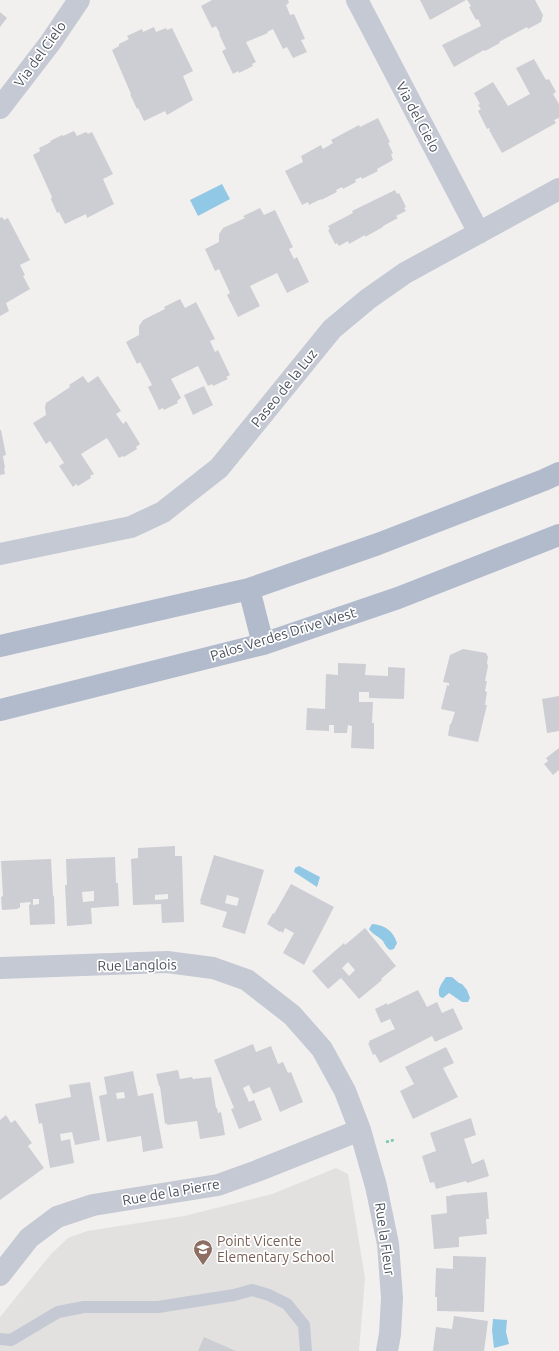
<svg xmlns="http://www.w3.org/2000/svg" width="559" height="1351" viewBox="0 0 559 1351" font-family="Ubuntu,sans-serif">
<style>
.education{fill:#e2e1e0}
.water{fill:#91c8e6}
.building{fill:#ccced3;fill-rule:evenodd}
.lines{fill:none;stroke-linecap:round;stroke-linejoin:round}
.path{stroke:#7bc8ad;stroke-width:2.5;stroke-dasharray:3 2;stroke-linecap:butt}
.lane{stroke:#c4c9d3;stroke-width:12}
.street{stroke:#c4c9d3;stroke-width:22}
.primary{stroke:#b1bbcc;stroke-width:22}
.labels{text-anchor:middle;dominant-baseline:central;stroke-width:3.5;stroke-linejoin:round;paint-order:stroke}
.street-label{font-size:14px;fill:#48505b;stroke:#fff}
.education-label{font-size:14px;fill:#785e54;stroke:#fff;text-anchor:start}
</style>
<rect width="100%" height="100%" fill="#f2f0ef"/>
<path class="education" d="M336,1168L348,1174L365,1278L359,1351H0V1317L51,1254L68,1238L87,1231L184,1216L272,1194Z"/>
<path class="water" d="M222,184L230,199L198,216L190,200Z
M299,866L320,877L317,887L294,872L295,868Z
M372,924C384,925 393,930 397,943L394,949L390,950C386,947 385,945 383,941C378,936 372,934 369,929Z
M446,977H452L459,983L462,984L467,990L470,998L468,1002H462L449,993L443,998L440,997C436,990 442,983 446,977Z
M493,1319L507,1320L506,1332L509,1344L494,1348L492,1330Z"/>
<path class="building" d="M212,0H288L289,3L286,5L290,15L294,14L305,39L301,40L307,52L293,58L287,47L283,49L273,29L267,32L268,33L246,42L256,62L252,64L253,66L239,73L238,71L233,74L222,51L226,49L219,34H220L216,26L212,28L201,6Z
M420,0H466L430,20Z
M467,0H535L543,15L541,22L528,29L527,27L499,42L500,43L485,51L484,50L454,67L442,45L481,26L478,19L476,20L469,7L471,6Z
M0,12L7,18L0,27Z
M154,27L156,32L166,28L167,30L172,28L193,71L183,76L193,100L167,115L165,111L144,121L138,108L137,109L130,94H131L112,50L119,46V44L129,39L127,36L142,29L143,32Z
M534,59L546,80L549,79L556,92L553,94L559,104V118L554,120L556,123L502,153L489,130H490L489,128L487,129L478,111L481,109L478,105L480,104L474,93L493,82L508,106L530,94L516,68Z
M378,118L390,142L388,143L393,153L391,154L393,160L377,169L378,171L362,179L361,177L355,180L356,182L343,189L342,187L336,190L337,192L321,200V199L309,205L308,202L302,205L285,171L303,162L301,156L321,145L323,149L333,143L331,140L359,125L360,127Z
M74,131L77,136L86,132L88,134L92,132L113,174L103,179L114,204L87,218L86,214L65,224L59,212L57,213L51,199L52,197L33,155L40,151L39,148L51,142L50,141L62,135L63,136Z
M395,190L397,194L399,193L406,207L404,208L406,211L396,216L398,218L383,226V227L365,237V235L349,244L348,241L339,246L337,243L335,244L328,230L330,229L328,226L353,213L352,211Z
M260,208L264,215L275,210L293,247L289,249L294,259L297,257L309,282L287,293L277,273L250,286L260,306L238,317L227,295L230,293L219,269L215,271L205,249L219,242V234L223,228L245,218L243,216Z
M2,217L4,220L8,218L30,260L20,265L25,275L23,276L30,289L6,303L9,311L0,316V218Z
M180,299L185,308L196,302L215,339L210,341L215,352L218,350L230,375L226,377L228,379L213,386L212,384L208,386L198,366L171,379L181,398L177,401L178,403L164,410L163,408L159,410L148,387L152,385L140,362L137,364L126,342L139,335V326L143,320L165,309L164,307Z
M83,376L88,383L98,376L121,411L116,414L123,424L126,421L140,444L136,447L137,449L124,457L123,456L119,458L107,438L81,454L94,474L90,476L91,478L78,486L76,484L73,487L59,466L64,463L50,441L46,444L33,423L46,415L45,407L46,403L70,387L69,385Z
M204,386L213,405L193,415L184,395Z
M0,430H1L6,455L3,456L5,468H4L5,474L0,475Z
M463,649L486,653L488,657L487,663L488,666L485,681H487L485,691L487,692L485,705H487L478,742L449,736L448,735L450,724H451L455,712L441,709L447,685L449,686V683L443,682L450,655Z
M338,663L366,664L365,675L388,676V667L405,668L404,699L369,698V692H359V702H373L372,723H374V749L351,748L352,726L348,725L347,733H334V725H329V731L306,730L307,708L325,709L326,674L338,675Z
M559,696V731L547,733L542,699Z
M559,748V770L553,775L544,764L548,761L546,758Z
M175,846V856H182L184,922L162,923L161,904L133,905L131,859L138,858V848ZM168,894V899L155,900V895Z
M214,855L264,870L245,934L222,927L227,912L200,904L201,902L200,901ZM227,895L239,898L237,906L225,903Z
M115,857L116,883H118L119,906L91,908L92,924L67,926L65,885H67L66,859ZM94,891V901L83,902L82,892Z
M51,859L53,896H54L55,924L30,925L29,905L31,904L30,902L20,903V908H18V909L2,910L1,897L3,896L1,861ZM33,899H39V904L33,905Z
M291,884L334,907L304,965L283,953L294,933L285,928L283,933L281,931L280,932L267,924L273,913L274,914Z
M365,928L396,966L381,979L382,980L359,999L341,978L328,989L312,971L344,943L345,945ZM348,962L355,970L349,976L342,968Z
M418,990L427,1007L437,1002L442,1013L453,1008L463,1029L435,1042L432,1036L380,1063L375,1054L373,1055L368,1043H370L369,1041L395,1029L390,1019L381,1023L375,1009L387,1003V1005Z
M253,1044L256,1052L271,1046L278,1064L283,1062L288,1073L291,1072L303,1102L280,1112L270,1087L253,1094L249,1085L243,1088L249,1102L254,1100L262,1120L239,1129L231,1109L234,1108L214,1060Z
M446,1047L454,1063L443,1068L458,1097L413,1119L400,1091L414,1084L405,1067Z
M178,1070L180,1079L192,1077L193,1079L211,1077L216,1108H217L218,1113L221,1112L225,1135L200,1139L197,1121L167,1125V1123L165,1124L160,1086H159L156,1074Z
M133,1071L138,1096L153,1093L163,1148L143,1152L141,1136L107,1142L99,1096L107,1094L104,1077ZM124,1092L125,1098L117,1099L116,1093Z
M90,1082L100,1140L75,1145L72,1132L60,1134L61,1141L70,1139L74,1163L50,1168L42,1123L39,1124L35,1104L71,1097L69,1085Z
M6,1115L11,1123L15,1120L32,1143L28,1146L44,1168L0,1200V1120Z
M471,1118L476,1135L464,1139L472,1164L484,1159L489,1176L467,1183L466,1181L436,1189L434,1182L430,1183L422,1156L436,1151L430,1133Z
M487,1192L489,1219H486L487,1234L459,1237V1247L434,1249L431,1215L447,1213L446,1196H451V1195Z
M453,1256L486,1257L484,1312L437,1311V1297H435L436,1268L453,1269Z
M454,1316L488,1321L484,1351H433L436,1327L452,1329Z
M204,1337L236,1351H198Z"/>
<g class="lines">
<path class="path" d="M386,1142L394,1140"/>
<path class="lane" d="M0,1339L11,1340L58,1312L84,1307H158L234,1295L252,1290L269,1295L287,1304L304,1325L306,1351"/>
<path class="street" d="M357,0L479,233
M0,108L50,43L79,0
M0,554L131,527L163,512L219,468L332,329L368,299L405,273L559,189
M0,968L167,962L213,968L247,980L292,1015L322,1049L345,1091L360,1130L376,1186L388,1244L392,1298L390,1334L387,1351
M0,1275L29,1238L57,1217L93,1205L218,1185L257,1171L360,1130"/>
<path class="primary" d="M249,589L263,644
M0,646L249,589L378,544L544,480L559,473
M0,710L263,644L398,598L559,535"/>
</g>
<defs>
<g id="school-pin" transform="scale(1)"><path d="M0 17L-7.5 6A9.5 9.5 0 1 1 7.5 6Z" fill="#8d6e63" stroke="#fff"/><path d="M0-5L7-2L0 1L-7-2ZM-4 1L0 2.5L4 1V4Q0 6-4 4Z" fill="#fff"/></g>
</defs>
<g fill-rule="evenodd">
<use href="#school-pin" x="203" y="1249"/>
</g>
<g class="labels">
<g class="street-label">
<text transform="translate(40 54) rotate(-54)">Via del Cielo</text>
<text transform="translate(418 117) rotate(62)">Via del Cielo</text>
<text transform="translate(284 388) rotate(-51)">Paseo de la Luz</text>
<text transform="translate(283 634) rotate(-17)">Palos Verdes Drive West</text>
<text transform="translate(137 965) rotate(-1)">Rue Langlois</text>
<text transform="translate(171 1192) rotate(-10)">Rue de la Pierre</text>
<text transform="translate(385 1239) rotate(82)">Rue la Fleur</text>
</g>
<g class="education-label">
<text x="217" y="1241">Point Vicente<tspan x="217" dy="16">Elementary School</tspan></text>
</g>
</g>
</svg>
